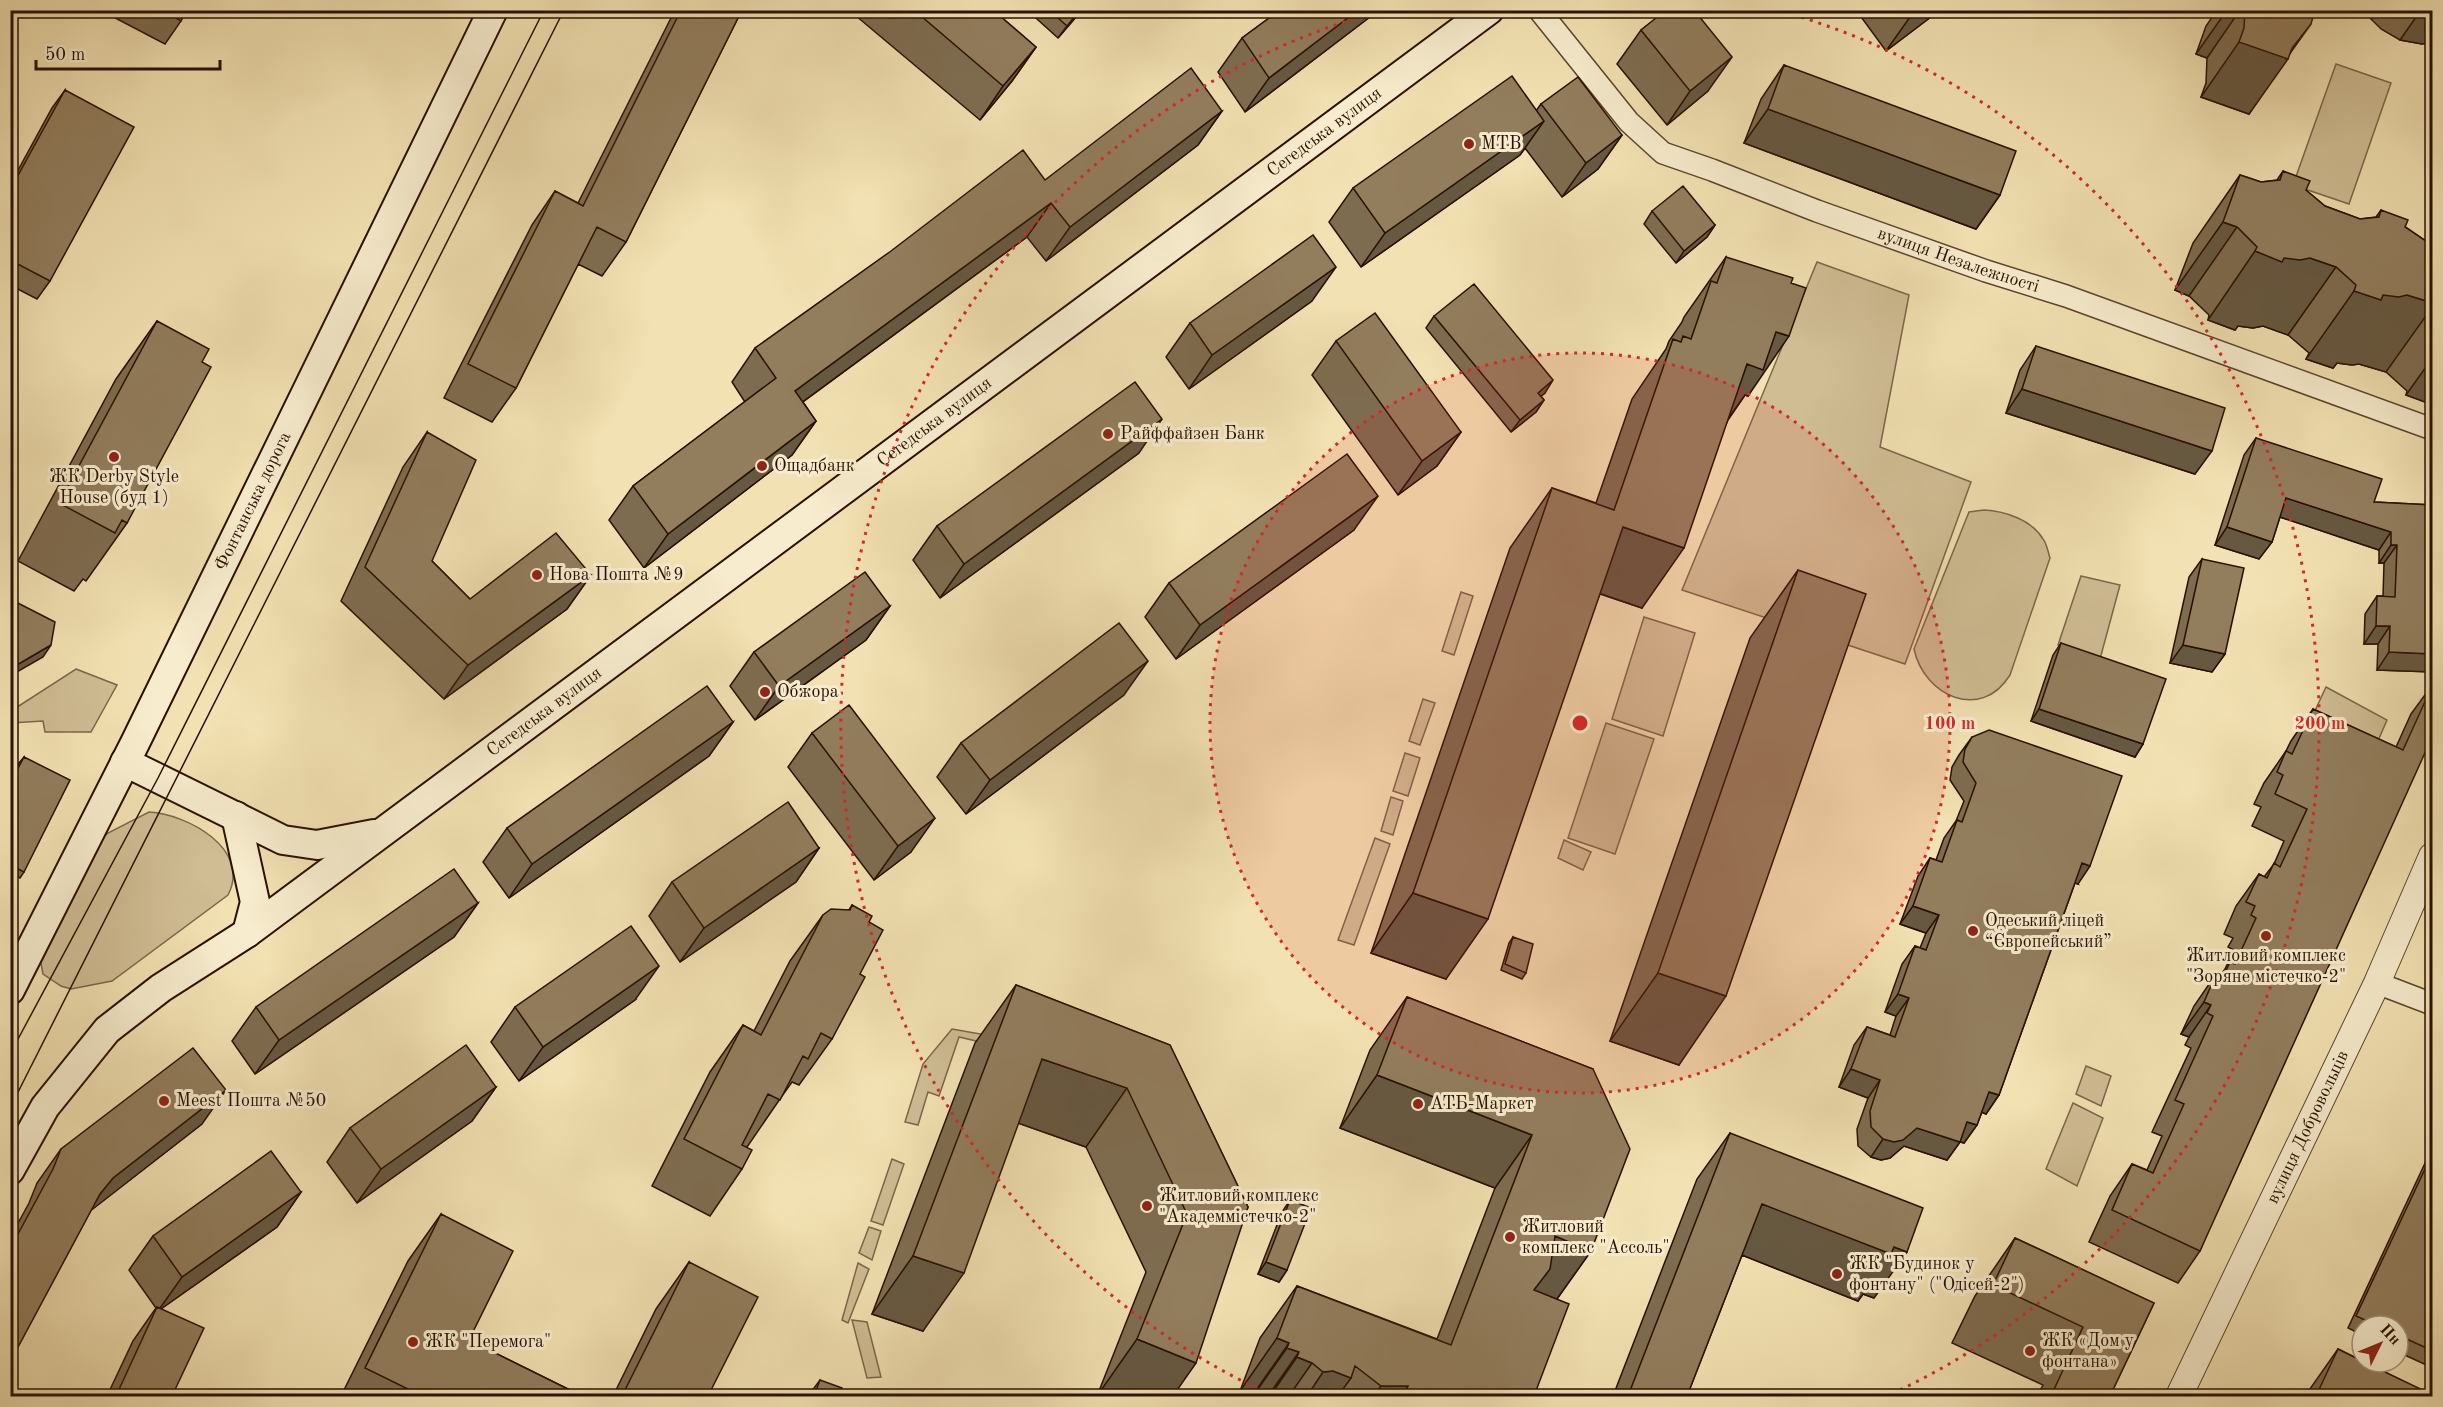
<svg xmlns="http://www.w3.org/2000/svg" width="2443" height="1407" viewBox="0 0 2443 1407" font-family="'Old Standard TT',serif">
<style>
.green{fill:#d0bd94;stroke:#7c664a;stroke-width:1.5}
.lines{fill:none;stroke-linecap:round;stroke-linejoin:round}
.minor-casing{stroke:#5b442c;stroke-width:24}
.tertiary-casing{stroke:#5b442c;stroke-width:28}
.secondary-casing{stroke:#291000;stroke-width:32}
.minor{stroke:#f7eccd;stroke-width:21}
.tertiary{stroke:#f7eccd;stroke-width:26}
.secondary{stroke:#f7eccd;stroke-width:28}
.tram{stroke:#291000;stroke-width:1.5}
.wall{fill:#7e6c50;stroke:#291000;stroke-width:1.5}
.shaded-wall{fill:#665841;stroke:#291000;stroke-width:1.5}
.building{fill:#927d5d;stroke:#291000;stroke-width:1.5}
.ring{fill:none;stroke:#d62828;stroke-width:3;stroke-dasharray:3 6}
.poi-dot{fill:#8f2418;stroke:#f7eccd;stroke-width:2}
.labels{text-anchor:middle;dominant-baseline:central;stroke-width:6;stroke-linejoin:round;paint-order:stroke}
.street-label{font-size:18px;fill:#291000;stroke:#f7eccd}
.poi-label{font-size:18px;fill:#291000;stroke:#f7eccd;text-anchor:start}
.centre{fill:#d62828;stroke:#f7eccd;stroke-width:3}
.ring-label{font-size:18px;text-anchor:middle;font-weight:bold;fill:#d62828;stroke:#f7eccd;stroke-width:6;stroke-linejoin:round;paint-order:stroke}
</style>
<rect width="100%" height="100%" fill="#f2e1b2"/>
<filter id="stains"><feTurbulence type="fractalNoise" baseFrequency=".00333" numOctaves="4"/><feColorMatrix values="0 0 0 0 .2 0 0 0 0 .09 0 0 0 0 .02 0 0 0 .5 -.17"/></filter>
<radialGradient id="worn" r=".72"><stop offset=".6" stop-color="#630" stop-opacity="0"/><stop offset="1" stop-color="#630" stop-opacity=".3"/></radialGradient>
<path class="green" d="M2336,64L2391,83L2349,204L2293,185Z
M1817,262L1909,295L1880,447L1971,482L1905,664L1682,590Z
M1984,510C2005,511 2032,520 2043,539C2047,544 2048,552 2050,558L2010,675C1981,722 1924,696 1914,649L1969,512Z
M2081,576L2120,585L2100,659L2058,645Z
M1461,592L1473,596L1454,655L1442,651Z
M1644,617L1695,633L1663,736L1612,719Z
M76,669L117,685L91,732H45L43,721L11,723V711Z
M2326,687L2387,720L2370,759L2307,728Z
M1423,699L1435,703L1420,745L1409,741Z
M1606,723L1654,739L1615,854L1568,838Z
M1405,753L1420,758L1408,796L1393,791Z
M1391,797L1403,801L1393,835L1381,831Z
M149,812C187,814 252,849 228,895L112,981L71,989L61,986L43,974L40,958L95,845L108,833Z
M1375,838L1390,844L1354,945L1338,940Z
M1564,840L1591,852L1583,870L1558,858Z
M952,1029L1009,1039L1006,1048L959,1037L939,1096L928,1092L918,1125L905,1122L923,1064Z
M2086,1066L2111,1076L2101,1106L2076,1094Z
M2073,1103L2103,1118L2077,1186L2046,1169Z
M892,1159L904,1164L883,1225L871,1221Z
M869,1227L881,1231L872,1260L859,1253Z
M858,1263L869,1269L848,1323L842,1320Z
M852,1320L867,1322L881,1377L867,1378Z"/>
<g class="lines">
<g class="minor-casing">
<g id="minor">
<path id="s1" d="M1539,10L1629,122L1663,153L1712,170L1817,211L1986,271L2066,296L2432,429"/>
<path d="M2377,983L2432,1004"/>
</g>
</g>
<g class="tertiary-casing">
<g id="tertiary">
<path id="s2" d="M2179,1396L2377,983L2432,856"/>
</g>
</g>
<g class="secondary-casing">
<g id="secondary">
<path d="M125,762L283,840L317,845L374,834"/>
<path d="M236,816L255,902L247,933"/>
<path id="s3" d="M10,990L135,743L493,10"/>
<path id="s4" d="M10,1170L45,1107L107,1030L161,988L247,933L1489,10"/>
</g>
</g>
<use href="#minor" class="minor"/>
<use href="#tertiary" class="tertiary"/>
<use href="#secondary" class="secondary"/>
<path class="tram" d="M10,1054L158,778L544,10
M10,1108L564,10"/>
</g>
<path class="wall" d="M100,10H186L181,21L165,44Z
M675,10H742L626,242L602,276L578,264L516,388L492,422L444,398L532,225L555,191L578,203Z
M849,10H993L1036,47L1012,81L980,120Z
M1027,10H1082L1058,38Z
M1280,10H1379L1245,112L1218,72L1242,38Z
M1655,10H1696L1694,11L1708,91L1667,125L1617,64L1641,30L1659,16Z
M1856,10H1940L1886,51Z
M2217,10H2315L2289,55L2249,114L2201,97L2206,83L2207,58L2196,54L2206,26Z
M2357,10H2433L2422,44L2400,40L2381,29L2365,13Z
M1784,65L2000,195L1976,229L1744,143L1761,99Z
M65,90L50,281L37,299L10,285V185L52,108Z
M1541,104L1622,135L1598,169L1562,197L1525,148L1520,155L1361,267L1329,222L1353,188L1536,111Z
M1222,111L1198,145L1046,261L1027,237L803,402L816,421L792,455L644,568L609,520L633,486L745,402L732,382L755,348L1045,180Z
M2283,171L2325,206L2360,219L2376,217L2381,210L2433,246V405L2406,395L2407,391L2386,372L2359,364L2352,365L2337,363L2333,368L2306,359L2309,353L2288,335L2263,326L2253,328L2238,326L2235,330L2208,320L2209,315L2189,296L2175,290L2193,243L2240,175L2261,182L2277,180Z
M1652,211L1715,225L1707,237L1676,263L1644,224Z
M1726,257L1748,396L1745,395L1728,420L1642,608L1600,594L1446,979L1371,953L1510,548L1552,488L1596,503L1632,399L1666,349L1669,341L1682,322L1684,317Z
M1312,301L1189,389L1166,357L1190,323Z
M1434,316L1545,393L1541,396L1544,400L1536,412L1511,432L1426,328Z
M157,321L202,362L127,523L86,581L83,579L74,591L18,561L116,379Z
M1336,341L1461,432L1437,466L1398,495L1312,375Z
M2036,346L2195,474L2006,413L2020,370Z
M427,432L432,561L470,599L591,575L567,609L444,699L341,601L403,467Z
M2256,438L2374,502L2433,505V672L2377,670L2378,644H2364L2365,614L2377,596H2383L2384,563H2379V550L2280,517L2272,542L2259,559L2215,545L2244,455Z
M1139,453L940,598L913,560L937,526Z
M1354,530L1176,659L1145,617L1169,583Z
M2202,559L2225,654L2212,672L2170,663L2189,577Z
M1798,570L1679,1065L1610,1041L1750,638Z
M890,606L866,640L755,720L730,686L754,652Z
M2061,643L2143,744L2135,757L2031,721L2053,655Z
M2433,684L2200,1251L2178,1283L2089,1242L2110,1196L2132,1164L2147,1170L2162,1136L2152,1132L2191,1048L2185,1045L2189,1037L2181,1034L2194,1006L2216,974L2220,976L2225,969L2234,950L2228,947L2233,938L2224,934L2236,906L2259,874L2264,877L2274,864L2284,841L2252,826L2261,807L2254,804L2264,783L2286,751L2291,741L2313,709L2396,747L2411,714Z
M1124,695L966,814L937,777L961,743Z
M733,722L709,756L509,898L483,862L507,828Z
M812,733L911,852L874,880L788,767Z
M1972,737L2078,884L2075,883L1999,1095L1986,1114L1982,1112L1977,1125L1964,1143L1960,1142L1947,1160L1904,1146L1890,1158L1881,1160L1871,1157L1858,1146L1857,1129L1868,1098L1839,1087L1854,1045L1867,1027L1890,1035L1896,1016L1885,1012L1902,964L1915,946L1920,948L1926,933L1900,924L1918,876L1930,858L1936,860L1944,838L1956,821L1964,801L1950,780L1952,767L1959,755Z
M24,757V872L20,878L10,873V781L19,763Z
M819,848L796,882L680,962L649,916L672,882Z
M478,903L454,937L255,1074L232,1041L256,1007Z
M852,905L869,922L860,974L832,1039L799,1085L792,1082L782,1096L747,1147L742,1169L710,1216L652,1186L710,1072L743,1025L754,1031L790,961L823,915L849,910Z
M1513,937L1526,973L1522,979L1501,970L1509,943Z
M1016,985L1170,1045L1248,1207L1173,1396H1097L1146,1272L1086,1147L1018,1123L923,1331L872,1314L975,1043Z
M1407,997L1593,1069L1591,1251L1557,1299L1534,1396H1252L1240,1391L1260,1338L1297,1286L1437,1339L1495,1188L1340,1128L1370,1050Z
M635,1000L519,1081L491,1042L515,1007Z
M496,1087L472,1121L357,1203L327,1162L350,1128Z
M202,1124L91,1210L10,1362V1238L29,1203L37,1183L61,1149Z
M1730,1133L1874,1298L1863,1294L1858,1301L1742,1255L1687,1396H1613L1697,1179Z
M2433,1146V1368L2398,1352V1326H2362V1335L2348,1328Z
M301,1192L277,1227L161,1309L172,1396H107L133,1341L156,1308L129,1270L153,1236Z
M1290,1200L1287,1270L1279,1282L1258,1274L1282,1212Z
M441,1214L469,1340L582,1396H341L408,1261Z
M2015,1238L2154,1303L2110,1396H2037L2043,1385L1952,1343L1975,1296Z
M689,1262L708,1396H613L656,1309Z
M2338,1349L2433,1396H2305Z
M820,1380L839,1396H810L811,1392Z"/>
<path class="shaded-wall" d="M1080,10H1082L1058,38L1067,26Z
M1358,10H1379L1245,112L1269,78Z
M1918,10H1940L1886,51L1910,17Z
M2227,10H2240L2207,58L2196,54Z
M2357,10H2367L2365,13Z
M2421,10H2433V43L2422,44L2400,40Z
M2311,24L2286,59H2288L2249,114L2201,97L2239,42L2292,48Z
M1036,47L1012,81L980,120L1003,86Z
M1732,57L1708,91L1667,125L1690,91Z
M1768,109L2000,195L1976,229L1744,143Z
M1222,111L1198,145L1046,261L1070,227Z
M1544,121L1520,155L1361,267L1385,233Z
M1622,135L1598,169L1562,197L1586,163Z
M1051,203L1027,237L771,425L795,391Z
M2223,222L2237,227L2189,296L2175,290Z
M1715,225L1707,237L1676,263L1684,251Z
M2255,251L2284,258H2310L2336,267L2288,335L2263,326L2253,328L2238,326L2235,330L2208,320Z
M1336,267L1312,301L1189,389L1212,355Z
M2354,291L2383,295H2407L2433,303V306L2386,372L2359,364L2352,365L2337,363L2333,368L2306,359Z
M1776,332L1789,336L1748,396L1745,395L1721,429L1747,364Z
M2433,357V405L2406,395Z
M1553,380L1545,393L1530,405L1538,393Z
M2022,389L2212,451L2195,474L2006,413Z
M1544,400L1536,412L1511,432L1520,420Z
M1162,419L1139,453L940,598L964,564Z
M816,421L792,455L644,568L668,534Z
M1461,432L1437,466L1398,495L1422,461Z
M1378,496L1354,530L1176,659L1200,625Z
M2286,498L2391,532L2379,550L2274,515Z
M1623,527L1684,548L1642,608L1581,587Z
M2227,527L2272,542L2259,559L2215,545Z
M2391,545H2397L2384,563H2379Z
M591,575L567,609L444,699L468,665Z
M890,606L866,640L755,720L779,686Z
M2376,626H2390L2378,644H2364Z
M51,645L43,657L10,676V669Z
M2183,645L2225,654L2212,672L2170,663Z
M2389,652L2433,654V672L2377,670Z
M1148,661L1124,695L966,814L990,780Z
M2039,709L2143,744L2135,757L2031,721Z
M733,722L709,756L509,898L532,864Z
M935,818L911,852L874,880L898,846Z
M819,848L796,882L680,962L704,928Z
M2082,863L2090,866L2078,884L2070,881Z
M1413,893L1488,919L1446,979L1371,953Z
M478,903L454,937L255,1074L279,1040Z
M1913,906L1939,915L1926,933L1900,924Z
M659,966L635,1000L519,1081L543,1047Z
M1658,973L1726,996L1679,1065L1610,1041Z
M1898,994L1909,998L1896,1016L1885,1012Z
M2204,1002L2211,1005L2189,1037L2181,1034Z
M1042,1059L1127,1088L1086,1147L1001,1117Z
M1851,1069L1880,1080L1868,1098L1839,1087Z
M1377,1075L1532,1135L1495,1188L1340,1128Z
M496,1087L472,1121L357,1203L381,1169Z
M226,1090L202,1124L89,1212L100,1194L113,1178Z
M1989,1092L1999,1095L1986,1114L1976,1110Z
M1967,1122L1977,1125L1964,1143L1955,1140Z
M1917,1128L1960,1142L1947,1160L1904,1146L1890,1158L1881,1160L1871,1157L1883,1139Z
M301,1192L277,1227L158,1311L182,1277Z
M1762,1204L1894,1247L1907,1252L1874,1298L1863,1294L1858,1301L1729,1250Z
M1555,1236L1591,1251L1554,1303L1532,1295Z
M913,1256L964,1273L923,1331L872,1314Z
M1266,1262L1287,1270L1279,1282L1258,1274Z
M1277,1338L1289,1343L1252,1396L1240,1391Z
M1137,1339L1196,1363L1173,1396H1097Z
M1287,1348L1299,1352L1268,1396H1253Z
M1297,1357L1312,1363L1289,1396H1270Z
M1333,1371L1351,1378L1338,1396H1307L1323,1372Z
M1381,1386H1408L1401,1396H1373Z"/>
<path class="building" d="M161,10H186L181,21Z
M681,10H742L626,242L597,227L516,388L468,364L555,191L583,206Z
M914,10H993L1036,47L1003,86Z
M1049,10H1080L1067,26Z
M1280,10H1358L1269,78L1242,38Z
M1666,10H1694L1732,57L1690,91L1641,30Z
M1906,10H1918L1910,17Z
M2245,10H2315L2311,24L2292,48L2288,59L2239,42L2244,28Z
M1784,65L2016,151L2000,195L1768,109Z
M1191,68L1222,111L1070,227L1051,203L795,391L816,421L668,534L633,486L776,378L755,348L891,251L1023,150L1045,180Z
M1512,76L1544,121L1385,233L1353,188Z
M1578,77L1622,135L1586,163L1541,104Z
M65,90L134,127L50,281L10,260V190Z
M2283,171L2310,181L2306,190L2325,206L2360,219L2379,217L2381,210L2408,220L2405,227L2433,246V303L2407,295L2399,297L2383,295L2381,300L2354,291L2356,285L2336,267L2310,258L2300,260L2284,258L2282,262L2255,251L2257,247L2237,227L2223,222L2240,175L2261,182L2280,180Z
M1683,186L1715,225L1684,251L1652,211Z
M1313,235L1336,267L1212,355L1190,323Z
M1726,257L1793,278L1791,283L1806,288L1789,336L1776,332L1763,370L1747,364L1684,548L1623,527L1488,919L1413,893L1552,488L1614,510L1673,339L1681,342L1683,336L1691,339L1711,281L1717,283Z
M1474,284L1553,380L1538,393L1544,400L1520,420L1434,316Z
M1375,313L1461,432L1422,461L1336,341Z
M157,321L209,349L202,362L211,367L127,523L122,520L115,533L59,503Z
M2036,346L2225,408L2212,451L2022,389Z
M1135,382L1162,419L964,564L937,526Z
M427,432L476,460L432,561L470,599L556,533L591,575L468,665L365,567Z
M2256,438L2382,479L2374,502L2433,505V654L2389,652L2390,626H2376L2377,596L2395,597L2397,545H2391V532L2286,498L2272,542L2227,527Z
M1347,454L1378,496L1200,625L1169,583Z
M2202,559L2244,568L2225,654L2183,645Z
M1798,570L1866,594L1726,996L1658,973Z
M865,572L890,606L779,686L754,652Z
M10,599L55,622L51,645L10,669Z
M1119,623L1148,661L990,780L961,743Z
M2061,643L2166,679L2143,744L2039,709Z
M2433,684V735L2200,1251L2112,1210L2132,1164L2153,1173L2184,1104L2175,1100L2213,1016L2207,1013L2211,1005L2204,1002L2216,974L2223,977L2230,962L2235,964L2256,918L2251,915L2255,906L2246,902L2259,874L2267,878L2274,863L2280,867L2307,809L2275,794L2283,775L2277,772L2286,751L2292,754L2313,709L2403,750Z
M707,686L733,722L532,864L507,828Z
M849,705L935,818L898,846L812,733Z
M1989,730L2122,776L2090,866L2082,863L1999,1095L1989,1092L1977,1125L1967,1122L1960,1142L1917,1128L1903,1140L1894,1142L1883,1139L1871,1127L1870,1111L1880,1080L1851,1069L1867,1027L1895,1037L1909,998L1898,994L1915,946L1926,950L1939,915L1913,906L1930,858L1942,862L1957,820L1962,822L1976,783L1963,762L1965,749L1972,737Z
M24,757L70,780L24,872L10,865V783Z
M788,802L819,848L704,928L672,882Z
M454,869L478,903L279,1040L256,1007Z
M852,905L872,916L869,922L883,930L860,974L865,977L832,1039L821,1033L808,1059L803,1056L780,1100L768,1094L742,1145L752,1150L742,1169L684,1139L743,1025L761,1035L823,915L831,909L850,910Z
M631,926L659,966L543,1047L515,1007Z
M1513,937L1533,944L1526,973L1505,964Z
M1016,985L1170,1045L1248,1207L1196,1363L1137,1339L1187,1214L1127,1088L1042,1059L964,1273L913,1256Z
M1407,997L1593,1069L1630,1149L1591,1251L1555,1236L1550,1269L1534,1290L1569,1304L1534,1396H1404L1408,1386H1381L1355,1366L1351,1378L1333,1371L1323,1372L1312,1363L1297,1357L1299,1352L1287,1348L1289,1343L1277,1338L1297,1286L1451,1345L1532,1135L1377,1075Z
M466,1045L496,1087L381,1169L350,1128Z
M193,1048L226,1090L113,1178L100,1194L10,1362V1249L53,1169L61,1149Z
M1730,1133L1923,1208L1907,1252L1894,1247L1891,1254L1762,1204L1687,1396H1628Z
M271,1151L301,1192L182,1277L153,1236Z
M2433,1152V1351L2398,1335V1326H2378L2356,1316Z
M1290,1200L1311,1208L1287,1270L1266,1262Z
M441,1214L513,1251L469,1340L582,1396H422L365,1368Z
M2015,1238L2154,1303L2110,1396H2051L2083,1327L1993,1285Z
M689,1262L758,1297L708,1396H622Z
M157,1307L204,1328L172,1396H116Z
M2338,1349L2362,1361V1362H2364L2433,1395V1396H2316Z
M820,1380L842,1388L839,1396H814Z
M939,1393L948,1396H938Z"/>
<circle cx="1580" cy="723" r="370" fill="#d62828" fill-opacity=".12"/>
<g class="ring">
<circle cx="1580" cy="723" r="370"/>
<path d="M1273 1396A740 740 0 0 1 1376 12M1784 12A740 740 0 0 1 1887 1396"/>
</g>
<g class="poi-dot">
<circle cx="1469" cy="144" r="6"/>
<circle cx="1108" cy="434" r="6"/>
<circle cx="114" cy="457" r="6"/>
<circle cx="762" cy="466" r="6"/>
<circle cx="537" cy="575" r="6"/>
<circle cx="765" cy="692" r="6"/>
<circle cx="1973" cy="931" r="6"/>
<circle cx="2266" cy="936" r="6"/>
<circle cx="164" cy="1101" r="6"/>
<circle cx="1418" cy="1104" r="6"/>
<circle cx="1147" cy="1206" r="6"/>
<circle cx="1510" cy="1237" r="6"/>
<circle cx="1837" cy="1274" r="6"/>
<circle cx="413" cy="1342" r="6"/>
<circle cx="2030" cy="1351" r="6"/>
</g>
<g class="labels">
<g class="street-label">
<text stroke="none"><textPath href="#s4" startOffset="1684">Сегедська вулиця</textPath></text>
<text stroke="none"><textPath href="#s1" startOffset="504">вулиця Незалежності</textPath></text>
<text stroke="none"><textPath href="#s4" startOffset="1198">Сегедська вулиця</textPath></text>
<text stroke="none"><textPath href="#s3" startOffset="546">Фонтанська дорога</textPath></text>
<text stroke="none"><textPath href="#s4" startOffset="712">Сегедська вулиця</textPath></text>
<text stroke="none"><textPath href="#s2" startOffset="298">вулиця Добровольців</textPath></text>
</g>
<g class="poi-label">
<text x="1481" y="144">МТВ</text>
<text x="1120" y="434">Райффайзен Банк</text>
<text x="774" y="466">Ощадбанк</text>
<text x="114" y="477" text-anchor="middle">ЖК Derby Style<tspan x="114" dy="21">House (буд 1)</tspan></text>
<text x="549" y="575">Нова Пошта №9</text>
<text x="777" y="692">Обжора</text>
<text x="1985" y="921">Одеський ліцей<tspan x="1985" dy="21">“Європейський”</tspan></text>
<text x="2266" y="956" text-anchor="middle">Житловий комплекс<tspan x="2266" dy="21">"Зоряне містечко-2"</tspan></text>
<text x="176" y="1101">Meest Пошта №50</text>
<text x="1430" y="1104">АТБ-Маркет</text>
<text x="1159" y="1196">Житловий комплекс<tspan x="1159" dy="21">"Академмістечко-2"</tspan></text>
<text x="1522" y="1227">Житловий<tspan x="1522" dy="21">комплекс "Ассоль"</tspan></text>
<text x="1849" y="1264">ЖК "Будинок у<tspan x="1849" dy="21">фонтану" ("Одісей-2")</tspan></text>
<text x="2042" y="1341">ЖК «Дом у<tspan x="2042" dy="21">фонтана»</tspan></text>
<text x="425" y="1342">ЖК "Перемога"</text>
</g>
</g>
<circle cx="1580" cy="723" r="9" class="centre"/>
<g class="ring-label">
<text x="1950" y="729">100 m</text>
<text x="2320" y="729">200 m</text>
</g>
<rect width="2443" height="1407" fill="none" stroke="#f2e1b2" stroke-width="36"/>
<rect x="12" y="12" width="2419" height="1383" fill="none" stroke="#291000" stroke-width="3"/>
<rect x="18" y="18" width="2407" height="1371" fill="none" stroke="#291000" stroke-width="1.5"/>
<g transform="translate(2380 1344) rotate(47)"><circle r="28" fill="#f7eccd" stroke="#a5947b" stroke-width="1.5"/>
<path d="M0-4.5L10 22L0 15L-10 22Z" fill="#8f2418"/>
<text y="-9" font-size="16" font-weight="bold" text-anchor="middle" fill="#291000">Пн</text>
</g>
<path d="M36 60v9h184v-9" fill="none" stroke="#291000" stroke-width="3"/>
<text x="45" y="60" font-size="18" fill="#291000" stroke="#f7eccd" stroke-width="4.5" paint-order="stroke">50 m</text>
<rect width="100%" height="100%" filter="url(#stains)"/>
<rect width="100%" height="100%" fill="url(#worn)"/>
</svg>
